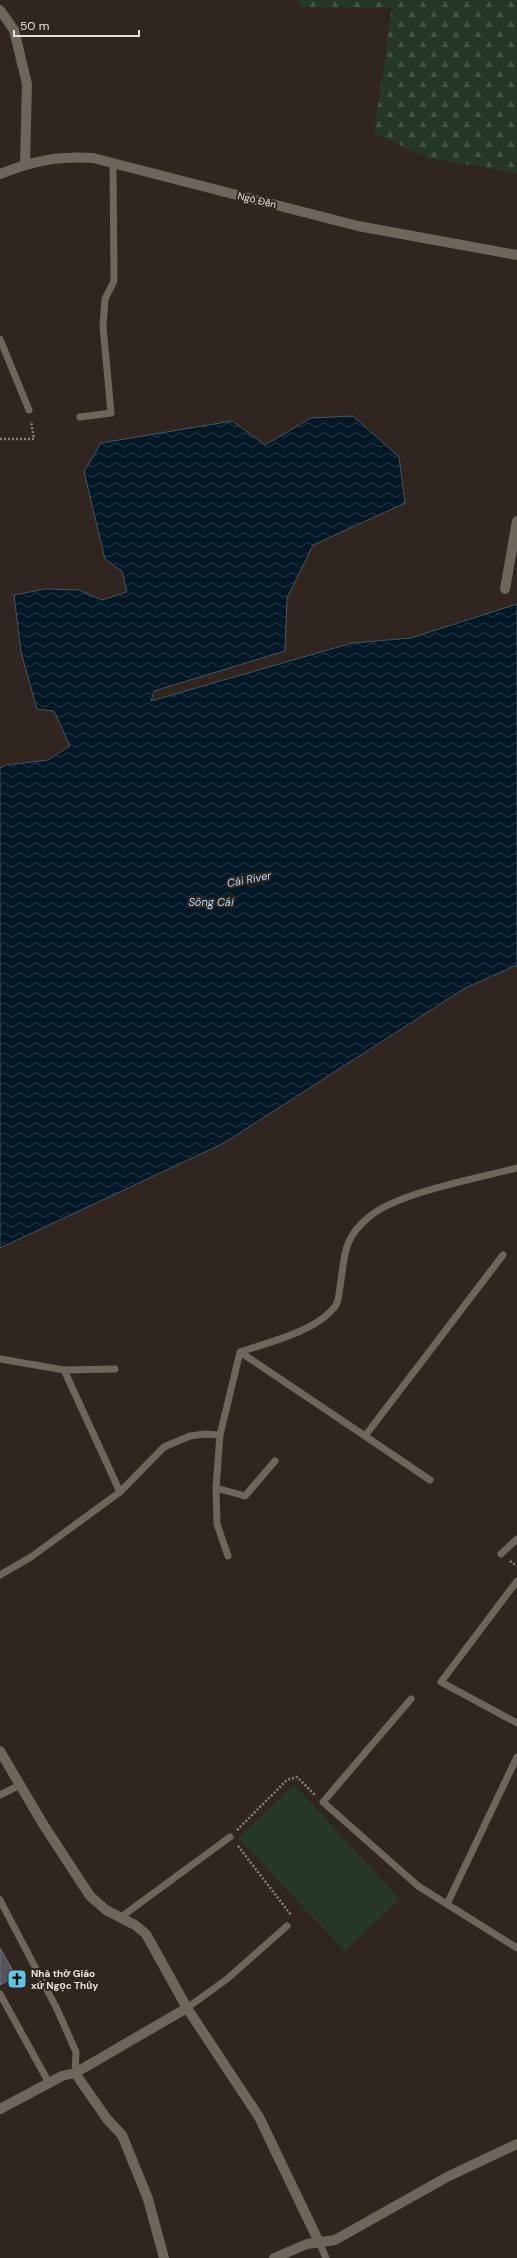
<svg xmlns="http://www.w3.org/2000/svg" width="517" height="2258" viewBox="0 0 517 2258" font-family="'DM Sans',sans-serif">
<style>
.forest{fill:url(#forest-firs)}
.park{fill:#253729}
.water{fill:url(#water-waves);stroke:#47555e}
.building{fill:#56535e;stroke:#74707c}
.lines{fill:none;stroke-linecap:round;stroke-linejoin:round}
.path{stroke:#88807a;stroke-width:2.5;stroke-dasharray:2 2;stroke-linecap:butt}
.lane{stroke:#6e655b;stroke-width:7}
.street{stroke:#6e655b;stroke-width:10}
.labels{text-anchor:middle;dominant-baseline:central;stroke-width:4;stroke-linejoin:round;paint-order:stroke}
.street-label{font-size:10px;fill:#e8e2dd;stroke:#30261f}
.poi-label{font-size:10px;font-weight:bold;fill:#e8e2dd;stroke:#30261f;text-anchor:start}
.water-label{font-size:11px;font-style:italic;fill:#a8d9fe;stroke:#30261f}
</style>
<defs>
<pattern id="forest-firs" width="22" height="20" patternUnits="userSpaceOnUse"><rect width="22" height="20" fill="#253729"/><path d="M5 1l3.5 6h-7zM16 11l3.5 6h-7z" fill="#455448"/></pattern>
<pattern id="water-waves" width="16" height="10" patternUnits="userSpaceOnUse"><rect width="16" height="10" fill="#021827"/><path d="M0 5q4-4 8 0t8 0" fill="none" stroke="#273946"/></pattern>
</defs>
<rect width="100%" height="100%" fill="#30261f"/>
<path class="forest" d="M298,0H517V173L429,158L374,133L392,8L303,7Z"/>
<path class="park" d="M294,1785L400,1899L344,1951L238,1838Z"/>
<path class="water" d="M353,416L399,457L405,503L313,545L287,598L285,651L154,691L151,701L352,643L411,638L517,604V965L465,988L224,1143L0,1248V768L6,765L48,760L70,746L54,711L37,709L21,652L14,595L45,589L79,590L102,600L127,592L122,571L105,559L84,472L101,443L232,421L265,445L311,418Z"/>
<path class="building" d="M0,1948L16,1976L0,1985Z"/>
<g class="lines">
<path class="path" d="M0,439H34L31,421
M510,1561L517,1566
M237,1830L287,1780L297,1777L315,1795
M238,1846L291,1915"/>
<path class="lane" d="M0,339L29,410
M80,417L111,413L103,326L105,299L114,281L113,162
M240,1352L365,1436L503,1255
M240,1352C269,1342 318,1331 336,1305C339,1300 339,1292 340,1287C345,1256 342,1239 369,1217C396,1193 479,1178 517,1168
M0,1359L64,1370L115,1369
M64,1370L120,1492
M220,1435L240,1352
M365,1436L430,1480
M216,1488L245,1496L275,1461
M501,1554L517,1539
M0,1575L31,1557L120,1492L164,1447L190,1436L205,1434L220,1435L216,1488L217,1524L228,1556
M517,1581L441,1682L517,1723
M411,1699L323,1802L418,1886L517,1948
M0,1795L20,1785
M0,1900L57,2009L76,2052L75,2073
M447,1904L517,1757
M121,1917L230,1837
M0,1994L49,2083
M187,2008L227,1979L287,1926
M319,2242L326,2258"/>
<path class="street" d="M0,10L14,30L27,84L25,164
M0,174C33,161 57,156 93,158L358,226L517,255
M505,589L517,521
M0,1751L43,1824L90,1896L106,1910L135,1925L146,1934L187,2008L259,2117L319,2242
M75,2073L187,2008
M0,2109L62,2076L75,2073L107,2119L122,2135L148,2199L164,2258
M274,2258L307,2244L335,2240L447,2177L517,2144"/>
</g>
<defs>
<g id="church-square" transform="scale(1)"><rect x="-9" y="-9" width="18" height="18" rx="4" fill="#5ac8e5" stroke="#30261f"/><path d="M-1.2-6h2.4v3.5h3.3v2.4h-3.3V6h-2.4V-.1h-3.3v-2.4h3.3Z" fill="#111"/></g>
</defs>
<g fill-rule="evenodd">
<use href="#church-square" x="17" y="1979"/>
</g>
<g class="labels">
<g class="street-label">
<text transform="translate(257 200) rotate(14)">Ngô Đến</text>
</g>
<g class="poi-label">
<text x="31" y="1973">Nhà thờ Giáo<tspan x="31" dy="12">xứ Ngọc Thủy</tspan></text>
</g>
<g class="water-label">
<text transform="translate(249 879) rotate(-11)">Cái River</text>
<text x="211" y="902">Sông Cái</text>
</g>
</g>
<path d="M14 30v6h125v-6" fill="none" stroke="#e8e2dd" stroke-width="2"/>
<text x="20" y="30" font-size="12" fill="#e8e2dd" stroke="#30261f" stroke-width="3" paint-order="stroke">50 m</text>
</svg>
